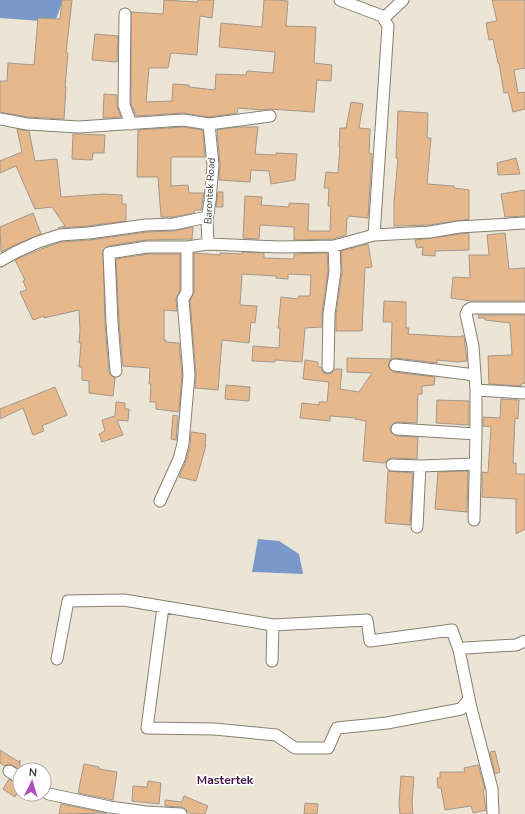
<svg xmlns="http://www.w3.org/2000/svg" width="525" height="814" viewBox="0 0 525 814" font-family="'Nunito Sans',sans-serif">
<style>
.water{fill:#7a98c9}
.building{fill:#e7b88c;stroke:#a3978b}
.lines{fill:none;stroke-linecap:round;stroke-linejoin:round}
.minor-casing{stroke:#868071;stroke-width:13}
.minor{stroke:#fff;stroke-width:11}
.labels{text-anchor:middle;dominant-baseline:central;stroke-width:3.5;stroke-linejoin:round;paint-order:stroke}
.street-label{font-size:10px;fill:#3f3c35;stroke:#fff}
.quarter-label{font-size:12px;font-weight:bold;fill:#411346;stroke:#fff}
</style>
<rect width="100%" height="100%" fill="#ece5d5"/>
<path class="water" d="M0,0H63L55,22L0,18Z
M258,539L279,541L299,554L303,574L252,572Z"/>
<path class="building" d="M62,0H72L66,53H68L65,87H66L64,119L28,117L0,112V81H7L8,63L34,65L38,18L60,19Z
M164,0L197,2L198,0H214L212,18L200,16L197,55L171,53L168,68H149L146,102L172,101L173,84L189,85V87L215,90L216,74L246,75L247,71L273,73L275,52L219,47L221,23L262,27L264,0H276L288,1L286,26L316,27L314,63L332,65L331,81L317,80L314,112L269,109L262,110L238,108L237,113L209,117L183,113L136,116L131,104V12L163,14Z
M492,0H525V68L514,70L518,93L525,92V109L513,112L508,92L504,93L499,63H498L493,39L489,40L486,23L497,21Z
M95,34L118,36L117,62L92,60Z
M104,94L117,95V107L121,117L103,118Z
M351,102L363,104L359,128L370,129L369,153L372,154L368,218L349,216L348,218H347L346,235L333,239L294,240V227L260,225L259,239L243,238L245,196L262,197L261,205L289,207V203L309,204L308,231H330L331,206H328L329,188H324L326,172L338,173L340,147H339L340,128H346Z
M398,111L428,113L427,138H431L427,184L454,186V188L469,190V219L429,225L394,226V203L398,158H396Z
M183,127L203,130L205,157H171V186L188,185L189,193H204L201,210H195L194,213L173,217H161L158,177H137L138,130Z
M237,127H258L255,154L276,155V153L297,154L295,180L271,184L269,171L251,170L250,182L219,180L220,164L217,130Z
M17,129L29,131L35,161L57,159L61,197L103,194L122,195V204H126V221L88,226L58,228L65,226L52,207L35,209L16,166L0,173V161L22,152Z
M73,134L105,135L104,153H93L92,160L72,159Z
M516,158L520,174L498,175L497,163Z
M525,190V216L505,217L501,194Z
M218,192H223V207H216Z
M33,213L41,234L13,246L1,252L0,227Z
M193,227L192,239L146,240L108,246L103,250L105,324L109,372L111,375L115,378L113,396L89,393V381L82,380V367H79L81,343H79L80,331L79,310L44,318V316L33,320L20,292L27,290L23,281L25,280L15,260L41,249L61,242L90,240L147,232L174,231Z
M469,233V250L435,251V256L422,255L423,247L417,248L415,240Z
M505,233L509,269L525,268V301H472L451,298L453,277L470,278L469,255H489L487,235Z
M368,244L372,267L365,268L362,331H336V315L342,272L341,251Z
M242,252L264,253V258L294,259V254L327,253L328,271L322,313V327L305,328L302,362L275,360V362L252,361L253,346L279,348L280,328H278L281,297L298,299L299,296H310L311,275L288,274V279L276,278V276L242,274L240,305L257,306L255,323L251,322L249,343L222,340L218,390L195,388L196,374L190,301L194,292V253L220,255V253L242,254Z
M148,254H180V290L176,299L177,311L164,310V340H166V342L179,343L182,375L179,412L156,409V402H150L151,384H149L150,368L123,366L119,323L116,259Z
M384,301L406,302V328H409L408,334L460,337L461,336H464L467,361L458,362L437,360V363L396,358L390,360L388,367L394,372L435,377L434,385L422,386V394H418L417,423L397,422L394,423L390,428L391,432L396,436L418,437L417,459L392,458L388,459L385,463L363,461L366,421L355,419L356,418L330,416V421L300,418L302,403L319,405V402H327L329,382L303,379L305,360L318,362V367H321L324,373L327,374L332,373L335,369H342L340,389L359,392L372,373L347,372V358L391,359L392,322H383Z
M479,315H525V383L521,384V386L489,384L488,356L512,355L510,323L485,320V318H478Z
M226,385L250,387L249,401L225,399Z
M55,387L67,415L42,426L44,431L33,435L23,408L0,419V409Z
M501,399L519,400L518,419L515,418L513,463H516V474H525V529L516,534V499L482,497V472L488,473L491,427L483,426V417L500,418Z
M437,400L469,401V425L436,423Z
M116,402L125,403V409H129L128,421L117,420L123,435L102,442L99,434L105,431L102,420L115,416Z
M173,415L178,416L176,440L171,439Z
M191,432L206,434L205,445H206L196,481L179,477L186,461L190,446Z
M388,471L413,473L410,525L385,523Z
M468,471L467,512L435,509L438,472Z
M0,750L19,762L20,760V770L12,765L9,764L5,766L0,763Z
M495,751L500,772L495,774L490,752Z
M84,764L99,767V769L117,772L113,800L78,793Z
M478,765L485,789H483L486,810L473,813L471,806L445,810L441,788H438L437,778H440V772H465L464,768Z
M401,776L414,777L412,803L413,814H400L399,803Z
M9,779L20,785V788L15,797L3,789Z
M148,781L161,783L159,804L132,801L133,786L147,787Z
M184,796L208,806L205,814H191L182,807L165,806V800L182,802Z
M305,803L318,804L317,814H304Z
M61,804L107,813L59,814Z"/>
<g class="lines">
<g class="minor-casing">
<path id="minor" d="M340,0L382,16L388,26L374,235
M125,14L124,105L131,124
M384,18L403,0
M0,119L27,124L79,127L183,120L209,124L213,165L210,201L207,220L208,244L280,247L334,246L374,235L430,232L459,227L525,223
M209,124L270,116
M0,261L16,252L38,242L60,235L89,233L146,225L174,224L207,217
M395,365L475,375
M328,367L329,314L335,271L334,246
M116,371L112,323L109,253L147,247H187L208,244
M476,390L525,393
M397,429L476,434V390L473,346L466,314L468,310L471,308H525
M392,465L420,466L475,464
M160,501L179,459L183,444L189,375L183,299L187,292V247
M474,520L476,434
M417,527L420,466
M163,607L147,728L214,729L276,735L295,748H328L337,728L387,723L461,709L469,699
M459,650L471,708L492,789L493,814
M57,659L68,601L124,600L273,625L367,620L370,641L452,630L459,650L465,648L516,645L525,641
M272,661L273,625
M9,771L20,778
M44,791L49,794L110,807L146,812L181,814"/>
</g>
<use href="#minor" class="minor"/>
</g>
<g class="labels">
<g class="street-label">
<text transform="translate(210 191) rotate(-87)">Barontek Road</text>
</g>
<g class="quarter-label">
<text x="225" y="780">Mastertek</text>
</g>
</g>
<g transform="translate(32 782) rotate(5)"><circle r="19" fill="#ffffff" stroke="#b2b1ae"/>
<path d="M0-3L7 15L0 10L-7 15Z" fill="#af51ba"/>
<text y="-6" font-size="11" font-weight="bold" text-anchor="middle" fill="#3f3c35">N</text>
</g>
</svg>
